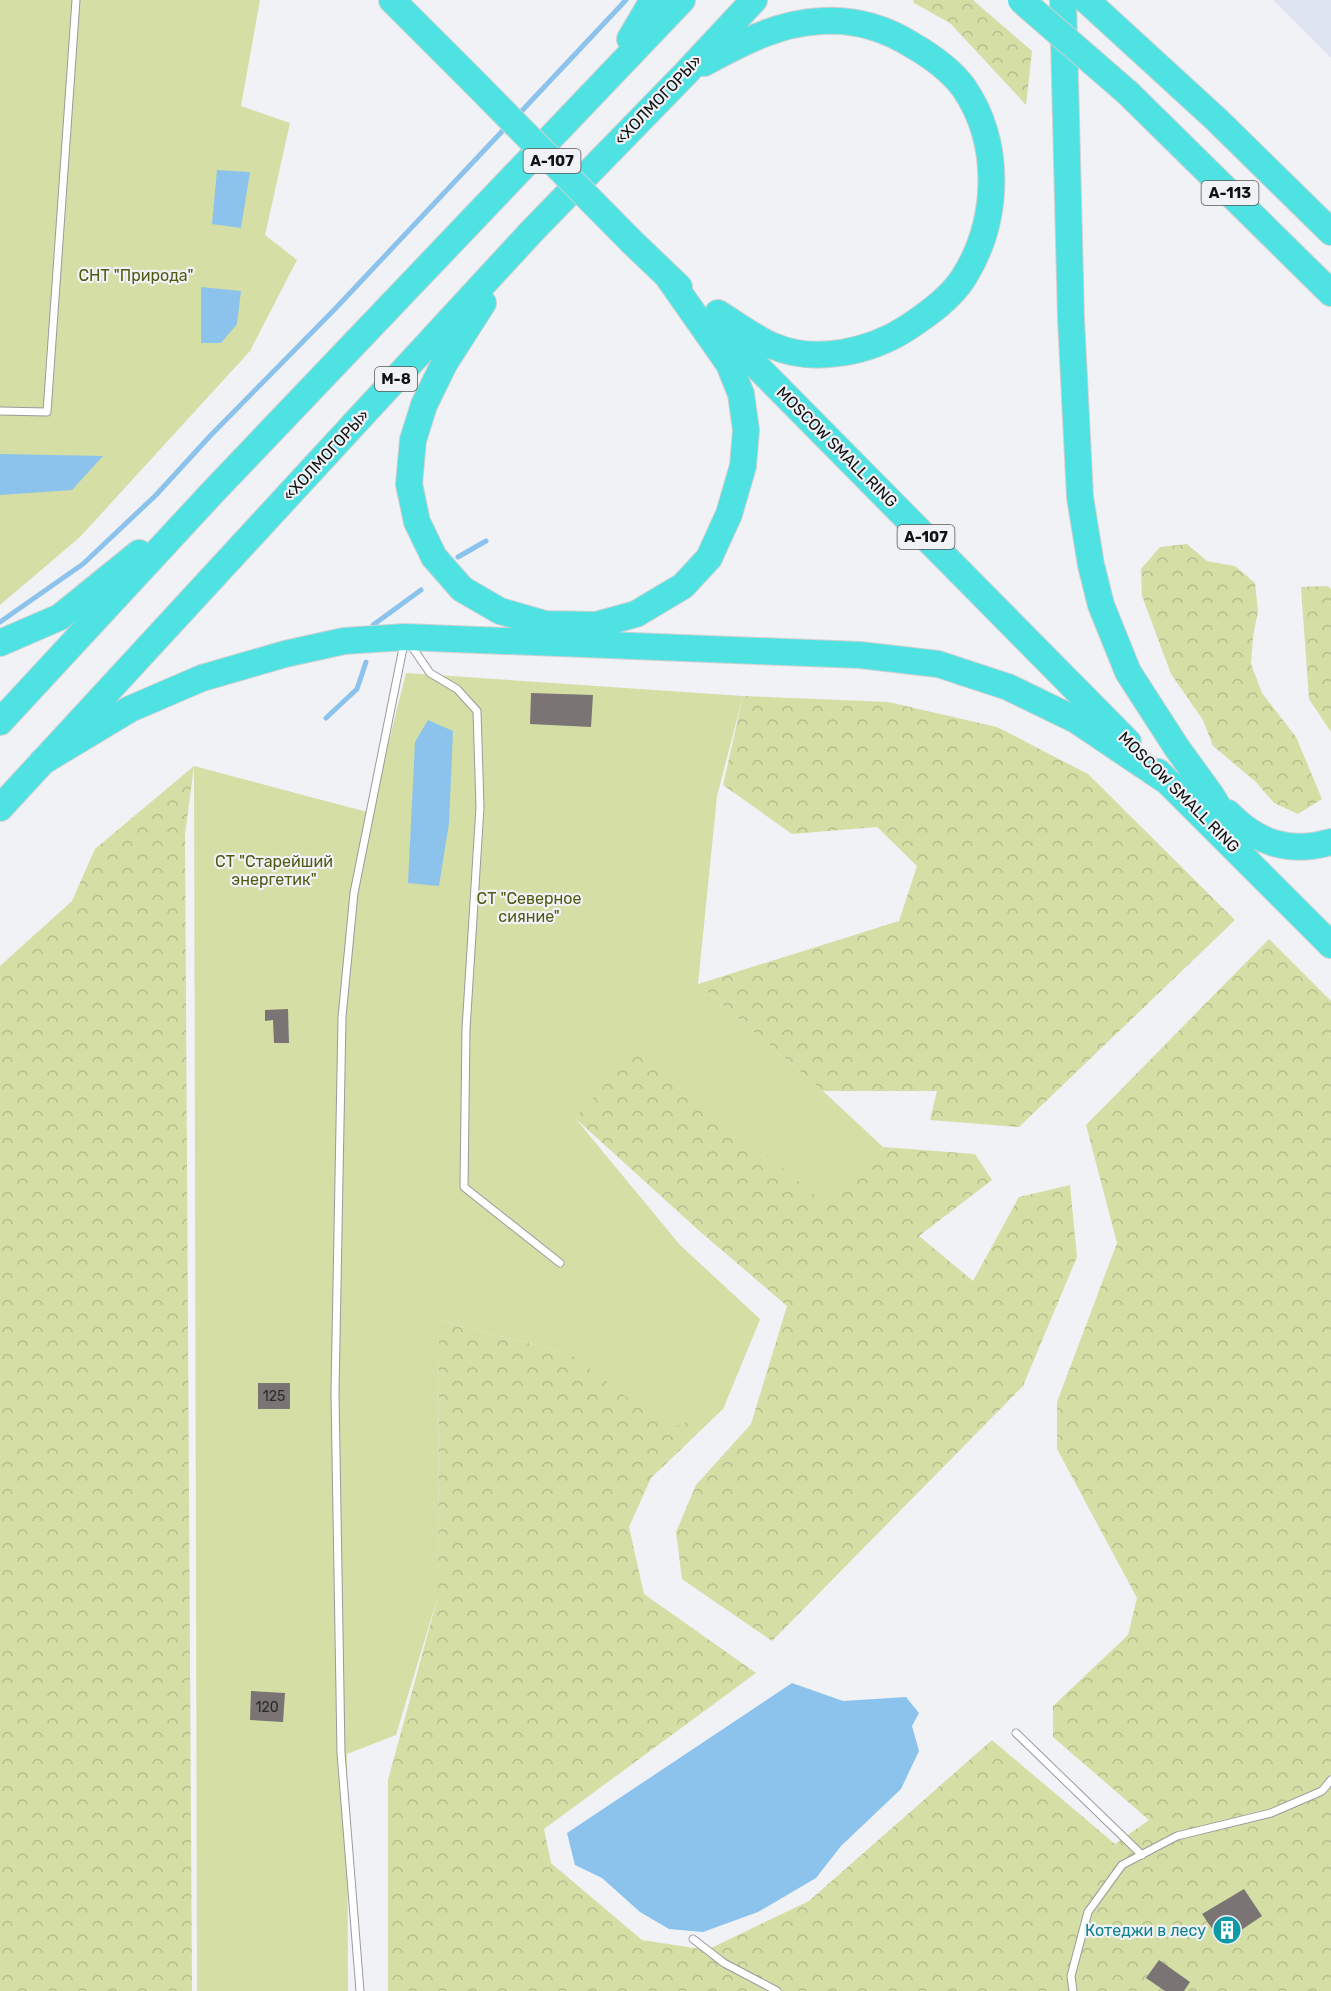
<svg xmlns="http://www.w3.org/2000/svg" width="1331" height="1991" viewBox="0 0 1331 1991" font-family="Rubik,sans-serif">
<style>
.built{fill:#dfe5f0}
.forest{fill:url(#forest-crowns)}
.garden{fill:#d5dea5}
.water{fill:#8bc3ec}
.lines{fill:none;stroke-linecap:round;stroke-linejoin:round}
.stream{stroke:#8bc3ec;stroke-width:5}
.building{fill:#7a7574}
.lane-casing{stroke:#989b9e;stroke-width:9}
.highway-casing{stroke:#cfd0d0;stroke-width:28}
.lane{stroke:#fff;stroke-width:7}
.highway{stroke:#4fe2e3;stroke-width:26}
.highway-bridge-casing{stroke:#cfd0d0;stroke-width:28;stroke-linecap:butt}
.highway-bridge{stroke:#4fe2e3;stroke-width:26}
.labels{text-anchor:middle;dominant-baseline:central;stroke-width:4.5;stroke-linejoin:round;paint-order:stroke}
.number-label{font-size:14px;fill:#2b2b2b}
.shield{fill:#f0f2f6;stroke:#545557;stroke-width:1.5}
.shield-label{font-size:15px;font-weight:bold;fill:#111213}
.street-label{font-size:16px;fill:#111213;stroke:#f0f2f6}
.park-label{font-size:16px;fill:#525912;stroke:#f0f2f6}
.culture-label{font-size:16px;fill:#0d838f;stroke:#f0f2f6;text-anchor:end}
</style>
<defs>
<pattern id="forest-crowns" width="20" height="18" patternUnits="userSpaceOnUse" patternTransform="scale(1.5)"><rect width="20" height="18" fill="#d5dea5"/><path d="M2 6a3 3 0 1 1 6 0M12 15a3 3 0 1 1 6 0" fill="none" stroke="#b6bd8d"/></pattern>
</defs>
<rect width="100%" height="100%" fill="#f0f2f6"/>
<path class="built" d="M1273,0H1331V58Z"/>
<path class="forest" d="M913,0H973L1032,51L1026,105L950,23L914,3Z
M1187,544L1207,561L1235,566L1255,583L1258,611L1253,637L1251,664L1262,693L1296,737L1322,799L1298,814L1274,803L1256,782L1213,746L1203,720L1171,674L1142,596L1141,569L1160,547Z
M1328,586L1331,589V732L1309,699L1301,587Z
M743,696L888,702L997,727L1088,774L1235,920L1019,1127L930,1120L937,1091H823L698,984L899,921L917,866L877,827L792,834L723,785Z
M194,766L185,835L192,1991H0V966L72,901L95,849Z
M1269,939L1331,1001V1991H388V1780L438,1596L439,1321L569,1353L760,1319L723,1409L651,1478L629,1527L644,1594L756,1673L544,1829L551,1863L642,1940L707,1950L809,1901L992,1740L1115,1844L1149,1820L1053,1737V1706L1128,1635L1137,1598L1057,1449V1402L1117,1243L1086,1125Z
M638,1047L825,1203L883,1147L975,1154L992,1180L919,1236L973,1281L1019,1197L1070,1185L1077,1257L1023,1386L772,1641L682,1579L676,1532L696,1485L751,1424L787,1306L696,1228L575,1118Z"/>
<path class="garden" d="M0,0H260L241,106L290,123L265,235L297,260L250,351L80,537L0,605Z
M406,673L743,696L717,796L698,984L823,1091L883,1147L825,1203L638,1048L575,1118L680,1245L760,1319L723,1409L668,1429L569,1353L439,1321L438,1596L396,1735L347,1754L348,1991H197L194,766L371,813Z"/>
<path class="water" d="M217,170L250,172L241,228L212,224Z
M201,287L241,291L237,324L221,343H201Z
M0,454L103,456L72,490L0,495Z
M428,720L453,731L449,823L439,886L408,883L415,742Z
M792,1683L843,1701L906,1697L919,1713L912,1726L919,1751L901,1789L841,1846L816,1878L758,1912L703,1932L669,1929L640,1912L602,1878L575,1865L567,1833Z"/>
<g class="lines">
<path class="stream" d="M517,116L626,0
M458,557L486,541
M0,622L83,564L156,495L211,435L334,310L508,125
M373,625L421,590
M326,718L357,689L366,662"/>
</g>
<path class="building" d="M531,693L593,695L591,727L530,724Z
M288,1009L289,1043H274L273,1020L265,1021V1010Z
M258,1383H290V1409H258Z
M251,1691L285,1693L283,1722L250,1720Z
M1244,1889L1262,1916L1222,1943L1202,1914Z
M1159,1960L1190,1982L1184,1991H1165L1146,1978Z"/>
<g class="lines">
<g class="lane-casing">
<path id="lane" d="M0,411L47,412L76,0
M410,644L430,673L457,689L477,711L480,807L466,1029L464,1187L560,1263
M1016,1733L1142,1855
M693,1939L724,1963L777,1991
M360,1991L341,1753L335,1393L342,1017L354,893L404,643
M1073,1991L1071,1976L1088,1912L1122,1865L1177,1836L1271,1813L1322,1791L1331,1780"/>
</g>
<g class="highway-casing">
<path id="highway" d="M392,0L473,81
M1063,0L1071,319L1080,497L1091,565L1101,605L1128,672L1177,748L1211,795L1237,838
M1086,0L1217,120L1331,232
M630,39L653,0
M704,63C742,43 777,23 822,21C854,19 885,28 912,45C931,56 951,70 964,88C1002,144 999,221 964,277C951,298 927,315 907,328C870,352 815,364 773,346C754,338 736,324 718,313
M1128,93L1331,293
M632,242L679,287
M483,303L444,364L424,405L413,440L409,484L417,522L434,557L462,589L500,611L545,624L596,625L636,614L683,586L709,558L729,514L743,466L746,430L741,394L729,364L668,277
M715,324L1128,742
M0,643L60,617L139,553
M0,722L211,494L682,0
M42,762L130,709L202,678L285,654L344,641L405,637L860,655L938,664L1008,687L1076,720L1171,784
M1158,772L1331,945
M0,808L533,230L685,74L754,0
M1228,813C1257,843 1289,854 1331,842"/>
</g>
<use href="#lane" class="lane"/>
<use href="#highway" class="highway"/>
<g class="highway-bridge-casing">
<path id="highway-bridge" d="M1021,0L1128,93
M473,81L632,242"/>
</g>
<use href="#highway-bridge" class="highway-bridge"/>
</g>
<defs>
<g id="building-disc" transform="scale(1.5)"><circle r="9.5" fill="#0f9aa8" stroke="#f0f2f6"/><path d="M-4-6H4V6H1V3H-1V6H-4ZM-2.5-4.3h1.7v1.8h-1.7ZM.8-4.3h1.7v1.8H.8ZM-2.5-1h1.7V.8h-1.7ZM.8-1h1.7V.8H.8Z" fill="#fff"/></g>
</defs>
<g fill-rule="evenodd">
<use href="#building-disc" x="1227" y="1930"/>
</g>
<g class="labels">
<g class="number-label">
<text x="274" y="1396">125</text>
<text x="267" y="1707">120</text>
</g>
<g class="shield">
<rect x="523.5" y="149" width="57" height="24" rx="4.5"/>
<rect x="1201.5" y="181" width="57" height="24" rx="4.5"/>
<rect x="375" y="367" width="42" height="24" rx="4.5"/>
<rect x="897.5" y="525" width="57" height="24" rx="4.5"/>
</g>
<g class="shield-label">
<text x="552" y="161">А-107</text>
<text x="1230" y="193">А-113</text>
<text x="396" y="379">М-8</text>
<text x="926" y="537">А-107</text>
</g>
<g class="street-label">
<text transform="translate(658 100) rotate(-46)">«ХОЛМОГОРЫ»</text>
<text transform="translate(837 447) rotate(45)">MOSCOW SMALL RING</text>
<text transform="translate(326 455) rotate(-47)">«ХОЛМОГОРЫ»</text>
<text transform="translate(1179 792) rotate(45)">MOSCOW SMALL RING</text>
</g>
<g class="park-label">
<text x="136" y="275">СНТ "Природа"</text>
<text x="274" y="861">СТ "Старейший<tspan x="274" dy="18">энергетик"</tspan></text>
<text x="529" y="898">СТ "Северное<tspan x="529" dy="18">сияние"</tspan></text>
</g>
<g class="culture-label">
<text x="1206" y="1930">Котеджи в лесу</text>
</g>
</g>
</svg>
